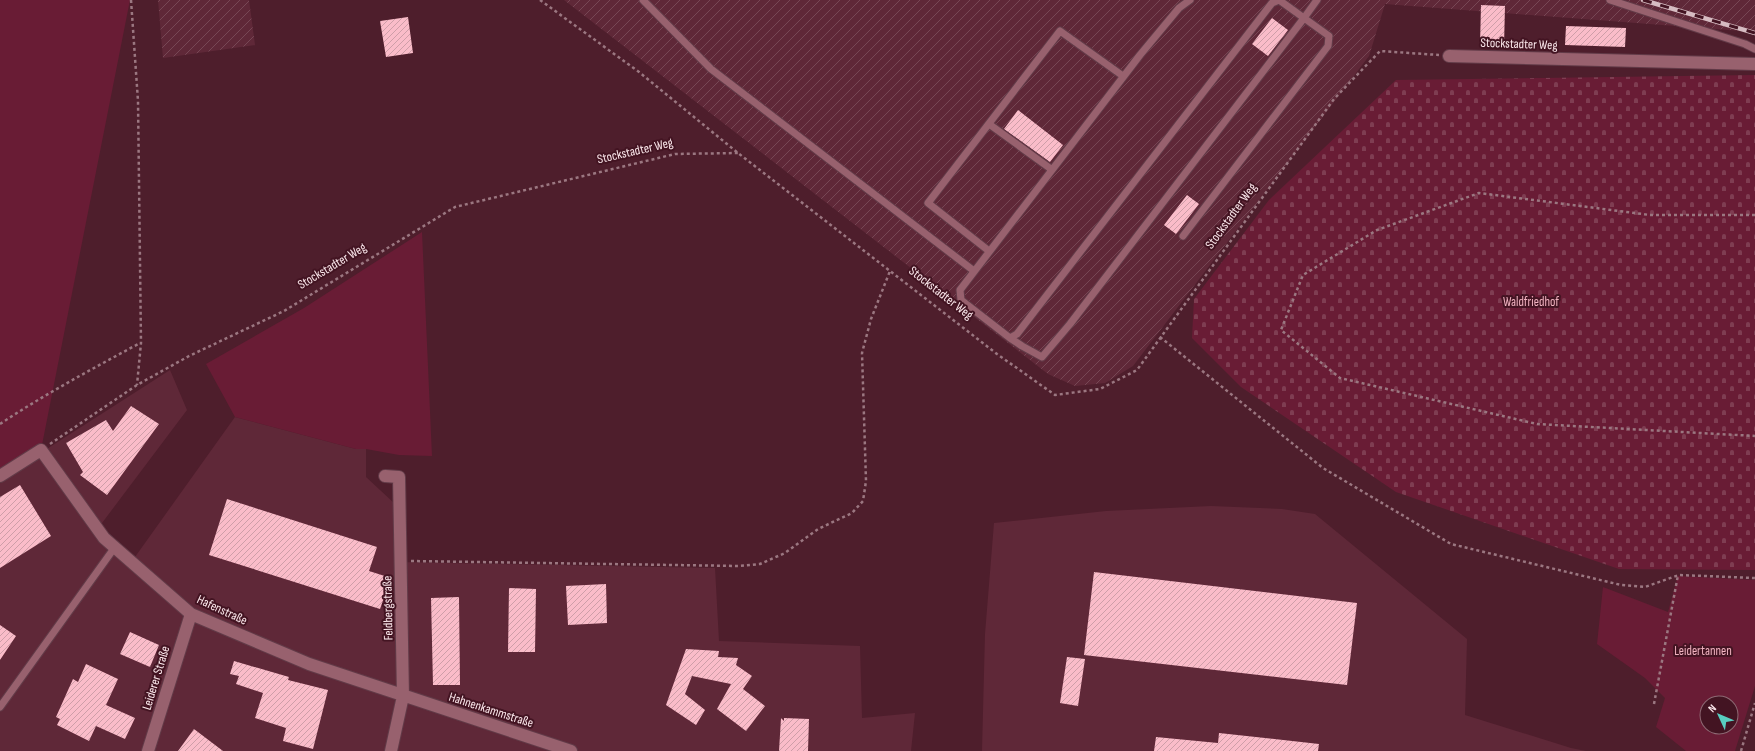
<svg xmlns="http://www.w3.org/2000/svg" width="1755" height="751" viewBox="0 0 1755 751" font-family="'Sofia Sans Condensed',sans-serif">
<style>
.built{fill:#5f2838}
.industrial{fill:url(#industrial-furrows)}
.green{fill:#691c35;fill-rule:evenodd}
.cemetery{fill:url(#cemetery-stones)}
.building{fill:url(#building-hatch)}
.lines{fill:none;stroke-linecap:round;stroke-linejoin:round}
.service-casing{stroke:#623b48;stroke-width:9}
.minor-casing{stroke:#623b48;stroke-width:14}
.path{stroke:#9b7781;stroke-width:2.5;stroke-dasharray:3 3;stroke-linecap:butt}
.service{stroke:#98616e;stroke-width:7}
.minor{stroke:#98616e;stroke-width:12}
.rail-casing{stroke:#d6bcc2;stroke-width:4.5}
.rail{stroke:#431422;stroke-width:3;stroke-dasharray:9;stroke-linecap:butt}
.labels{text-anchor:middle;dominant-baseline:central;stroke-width:4;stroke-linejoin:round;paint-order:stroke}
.street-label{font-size:13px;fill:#fce8ec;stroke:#431422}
.park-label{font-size:13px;fill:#f3b4c2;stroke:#431422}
</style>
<defs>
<pattern id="industrial-furrows" width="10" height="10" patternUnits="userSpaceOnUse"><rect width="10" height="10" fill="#5f2838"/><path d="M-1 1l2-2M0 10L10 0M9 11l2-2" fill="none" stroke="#774755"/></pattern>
<pattern id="cemetery-stones" width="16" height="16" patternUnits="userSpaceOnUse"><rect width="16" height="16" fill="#691c35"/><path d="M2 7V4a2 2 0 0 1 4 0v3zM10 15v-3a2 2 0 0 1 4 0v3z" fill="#7f3d52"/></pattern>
<pattern id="building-hatch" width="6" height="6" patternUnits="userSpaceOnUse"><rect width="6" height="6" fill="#fabcc9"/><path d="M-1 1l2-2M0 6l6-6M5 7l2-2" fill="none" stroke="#ce9ea8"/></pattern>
</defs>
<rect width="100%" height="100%" fill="#4e1e2c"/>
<path class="built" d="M170,370L187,410L96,531L130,564L235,417L356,449H366V477L395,504V562L715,568L719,641L860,646L862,718L915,713L911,751H0V479Z
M1211,506L1282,509L1315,514L1467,639L1465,715L1571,748L1586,751H982L985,634L994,523L1106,511Z"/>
<path class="industrial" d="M158,0H249L255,45L163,58Z
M564,0H1755V32L1385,4L1369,56L1133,366L1105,383L1075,386L1048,374Z"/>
<path class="green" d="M0,0H130L41,450L0,476Z
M422,232L432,456L399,455L366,449H356L235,417L206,364L304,308Z
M1678,576L1755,580V686L1735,751H1686L1656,727L1665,698L1645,678L1597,644L1603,587L1668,612ZM1707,703H1731V727H1707Z"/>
<path class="cemetery" d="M1755,75V570L1619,569L1396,492L1241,387L1192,338L1194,299L1269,200L1396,80Z"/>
<path class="building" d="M1481,5L1505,6L1504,46L1480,45Z
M408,17L413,53L386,57L380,21Z
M1272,18L1288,30L1268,56L1252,44Z
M1566,26L1626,28L1625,47L1565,45Z
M1018,110L1063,145L1050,162L1004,129Z
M1187,195L1199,204L1176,234L1164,225Z
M131,406L159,424L107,495L80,475L83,472L66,443L106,420L113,431Z
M20,485L51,536L0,568V497Z
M227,499L377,547L369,571L391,578L380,609L209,555Z
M1094,572L1357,603L1347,685L1084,655Z
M606,584L607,623L568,625L566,586Z
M509,588L536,589L535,652H508Z
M459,597L460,685H433L431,598Z
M0,625L16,636L0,660Z
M130,632L159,645L150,667L120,654Z
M686,649L719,651L718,657L738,658L736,665L752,676L743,689L765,706L746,731L717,709L731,684L692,676L685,694L705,710L696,725L666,705Z
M1067,657L1085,659L1078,706L1060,703Z
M234,661L289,677L288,680L328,690L313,749L283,741L286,728L255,718L263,693L236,684L239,676L230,674Z
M86,664L118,679L106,705L135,718L125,739L96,726L89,741L57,725L60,719L56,717L73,679L78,682Z
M781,718L784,721V718L809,719L808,751H779Z
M194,729L223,751H178Z
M1219,733L1319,744L1318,751H1154L1156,737L1218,743Z"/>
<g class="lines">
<g class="service-casing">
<path id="service" d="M643,0L711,69L974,271
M1190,0L1179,8L1140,55L960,290L961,300L1010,338L1017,334L1272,3L1279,0L1304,18L1317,0
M1610,0L1745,44L1755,49
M989,124L1051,169
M989,251L928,203L1060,31L1123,76
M1010,338L1022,346L1042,357L1070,324L1304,18L1329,36L1328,46L1183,236
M0,707L115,547"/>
</g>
<g class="minor-casing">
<path id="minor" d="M1449,56L1755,64
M0,476L41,450L104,538L191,614L309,664L571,751
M385,476L399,477L403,696L391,751
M148,751L191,614"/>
</g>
<path class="path" d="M131,0L138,101L141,343L137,385
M540,0L639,72L738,153L997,354L1055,395L1100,389L1137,370L1334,99L1380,51L1439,55
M1755,215H1650L1479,193L1377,230L1303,275L1281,330L1340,378L1537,424L1755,436
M1160,337L1323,468L1451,544L1621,585L1645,587L1679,575L1755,578
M0,424C45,394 92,369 140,343
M50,444L137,385L189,356L284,311L455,207L675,154L738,153
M411,561L739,566L760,564L785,553L818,529L852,513L863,501L866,481L862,353L871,319L890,271
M1654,704L1678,575
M1741,751L1755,703"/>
<use href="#service" class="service"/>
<use href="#minor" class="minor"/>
<g class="rail-casing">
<path id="rail" d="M1643,0L1755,33"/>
</g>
<use href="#rail" class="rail"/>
</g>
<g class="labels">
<g class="street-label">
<text transform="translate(1519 44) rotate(2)">Stockstadter Weg</text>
<text transform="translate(635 151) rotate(-13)">Stockstadter Weg</text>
<text transform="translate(1231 216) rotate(-54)">Stockstadter Weg</text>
<text transform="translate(332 266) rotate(-31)">Stockstadter Weg</text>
<text transform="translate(941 293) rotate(38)">Stockstadter Weg</text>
<text transform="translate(388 608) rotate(-91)">Feldbergstraße</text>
<text transform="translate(222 610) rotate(25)">Hafenstraße</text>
<text transform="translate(156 678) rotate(-73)">Leiderer Straße</text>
<text transform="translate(491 710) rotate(18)">Hahnenkammstraße</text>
</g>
<g class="park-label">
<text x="1531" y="302">Waldfriedhof</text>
<text x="1703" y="651">Leidertannen</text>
</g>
</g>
<g transform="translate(1719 715) rotate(314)"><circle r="19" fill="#431422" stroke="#8d6973"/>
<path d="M0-3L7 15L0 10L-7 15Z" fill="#58cec0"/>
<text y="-6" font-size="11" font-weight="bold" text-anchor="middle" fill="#fce8ec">N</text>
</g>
</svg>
